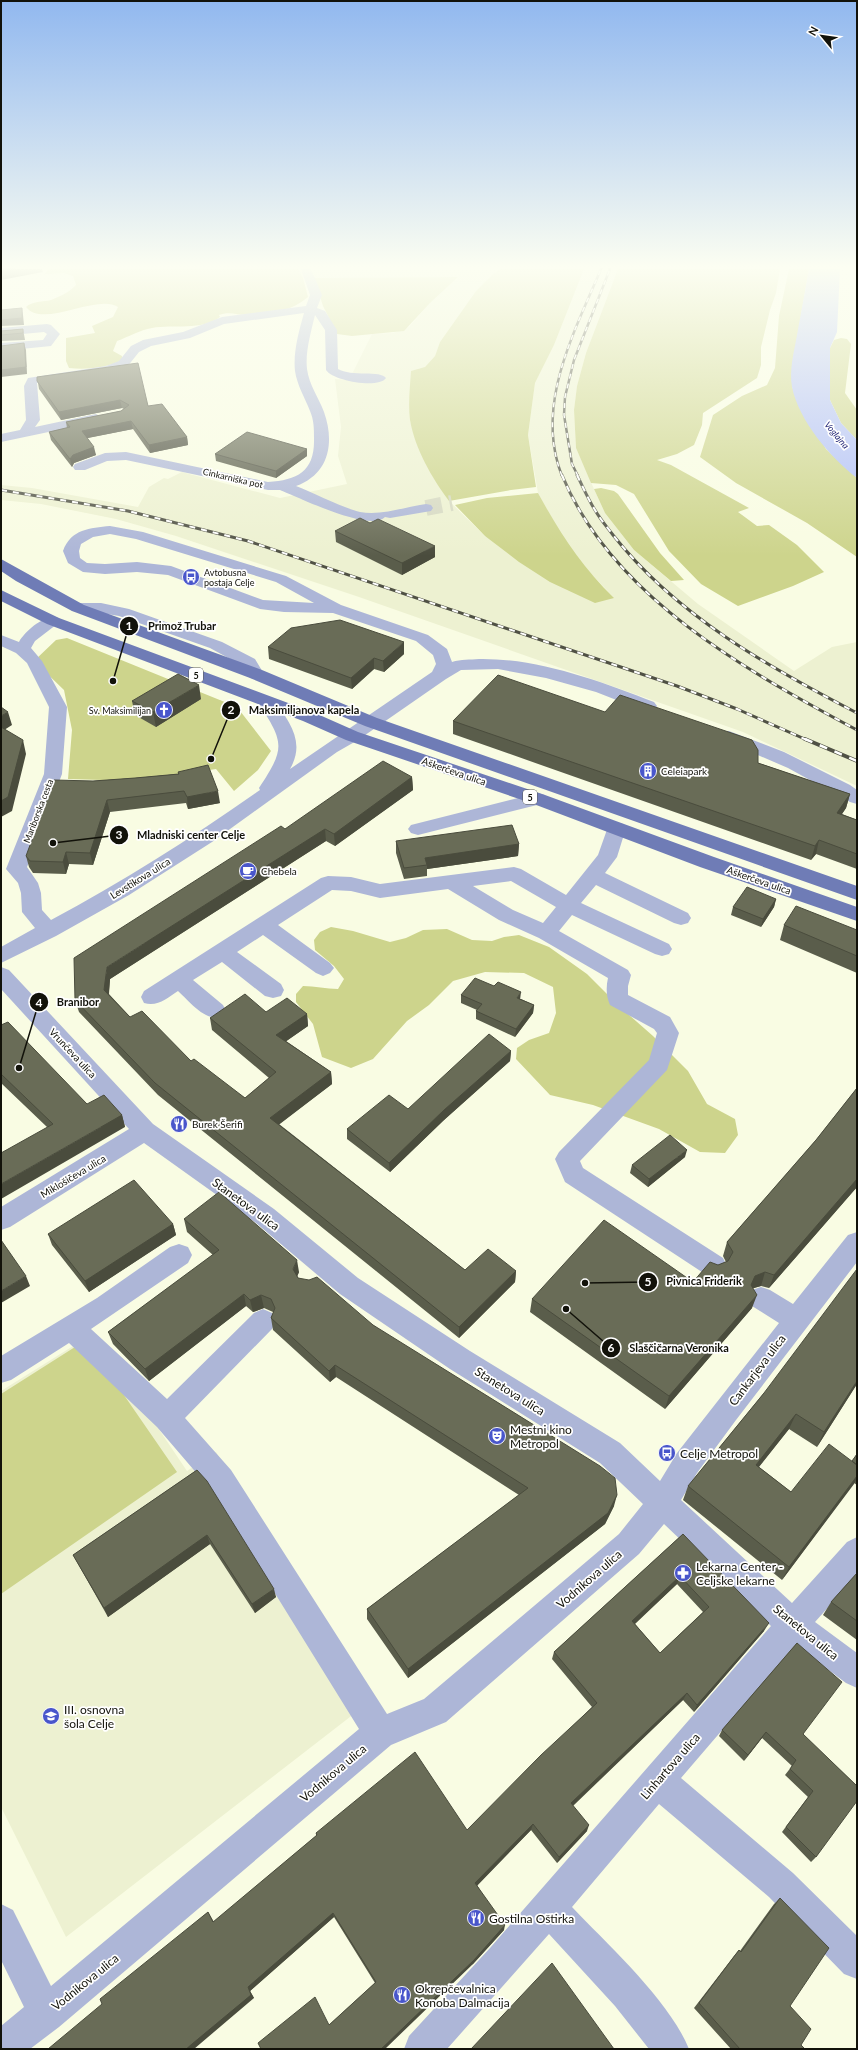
<svg xmlns="http://www.w3.org/2000/svg" width="858" height="2050" viewBox="0 0 858 2050" font-family="Lato,sans-serif">
<style>
.built{fill:#edf1d1}
.green{fill:#cdd48c}
.water{fill:#afbef9}
.lines{fill:none;stroke-linecap:round;stroke-linejoin:round}
.minor-tunnel{stroke:#d6d9c2;stroke-width:16;stroke-dasharray:16 8;stroke-linecap:butt}
.minor{fill:#adb6d7;fill-rule:evenodd}
.major{fill:#6f7cb6;fill-rule:evenodd}
.rail-far2-casing{stroke:#505145;stroke-width:2.5}
.rail-far1-casing{stroke:#505145;stroke-width:3}
.rail-casing{stroke:#505145;stroke-width:4}
.rail-far2{stroke:#fff;stroke-width:1.5;stroke-dasharray:5;stroke-linecap:butt}
.rail-far1{stroke:#fff;stroke-width:2;stroke-dasharray:6;stroke-linecap:butt}
.rail{stroke:#fff;stroke-width:2.5;stroke-dasharray:8;stroke-linecap:butt}
.wall{fill:#5a5d4b;fill-rule:evenodd}
.shaded-wall{fill:#4a4c3d}
.building{fill:#696c57;stroke:#4a4c3d;fill-rule:evenodd}
.labels{text-anchor:middle;dominant-baseline:central;stroke-width:3.5;stroke-linejoin:round;paint-order:stroke}
.far-water-label{font-size:9px;font-style:italic;fill:#202374;stroke:#fff}
.far-street-label{font-size:9px;fill:#12120a;stroke:#fff}
.far-poi-label{font-size:9px;fill:#12120a;stroke:#fff;text-anchor:start}
.shield{fill:#fff;stroke:#595954;stroke-width:1}
.shield-label{font-size:9px;font-weight:bold;fill:#12120a}
.street-label{font-size:10px;fill:#12120a;stroke:#fff}
.poi-label{font-size:10px;fill:#12120a;stroke:#fff;text-anchor:start}
.near-street-label{font-size:12px;fill:#12120a;stroke:#fff}
.near-poi-label{font-size:12px;fill:#12120a;stroke:#fff;text-anchor:start}
.leader{fill:none;stroke:#12120a;stroke-width:1.5}
.callout-dot{fill:#12120a;stroke:#fff;stroke-width:1.5}
.mark-label{font-size:12px;text-anchor:middle;font-weight:bold;fill:#fff}
.callout-label{font-size:11px;text-anchor:middle;font-weight:bold;fill:#12120a;stroke:#fff;stroke-width:3.5;stroke-linejoin:round;paint-order:stroke}
</style>
<rect width="100%" height="100%" fill="#f9fce3"/>
<path class="built" d="M298,269H500L493,274L476,291L440,342L435,356L425,367L410,421L419,449L449,501L485,536L614,598L582,564L561,535L538,493L528,435L535,383L554,345L584,269H618L586,353L577,386L574,410L576,448L594,489L605,513L634,550L698,604L794,671L832,647L857,642V786L743,732L359,597L176,536L116,519L41,504L1,500V485L32,488L138,507L149,487L164,478L168,479L182,472L280,498L347,484L338,456L341,427L335,379L349,380L372,334L393,333L409,327L430,303L458,277L303,278Z
M94,1333L187,1471L216,1452L368,1703L66,1937L1,1807V1391Z"/>
<path class="green" d="M48,269H298L303,278L308,297C291,312 268,315 247,315C237,315 229,311 219,315L220,317C202,331 173,324 152,328C140,330 128,337 117,341L113,351L122,356V360C106,368 86,370 69,368L66,361V338L95,333L92,326L113,317L118,307C97,293 43,329 26,307C32,301 43,302 51,300C61,296 68,293 76,285L73,276L64,273L45,274Z
M500,269H584L554,345L535,383L528,435L536,487L511,490L449,501C432,478 415,449 410,420C408,404 410,387 411,371L425,367L435,356L440,342L476,291L493,274Z
M618,269H780L776,293L770,310L761,347V365L757,378L703,413L702,425L694,445L677,454L657,460L671,465L749,508L738,512L757,526L769,525L797,545L824,572L793,586L738,606L701,584L669,551L634,494L616,485L591,483L576,448L574,410L577,386L586,353Z
M789,269H809L792,368V387L826,449L857,478V557L807,523L736,483L700,457L713,415L742,396L767,385L775,368L779,316Z
M458,277L430,303L404,331L352,336L337,334L323,306L314,278Z
M841,338L847,339L851,344L845,393L857,410V440L841,423L830,400V348L834,340Z
M601,488L614,491L618,494L660,553L684,580L671,581L634,550L605,513L594,489Z
M538,493C560,533 581,566 614,598L595,603L550,582L519,562L485,536L455,505L487,498Z
M67,638L237,707L271,751L258,770L234,791L216,769L137,781L68,779L72,730L64,690L34,661L56,640Z
M331,927L353,931L390,942L406,938L423,930L447,929L472,940L492,941L504,937L519,935L549,947L587,974L620,1007L653,1036L688,1071L707,1104L735,1119L738,1135L725,1153L700,1152L659,1129L593,1105L550,1095L516,1059L517,1048L529,1040L549,1033L556,1013L553,987L524,973L485,972L453,981L429,1005L407,1021L373,1059L351,1068L322,1057L313,1024L296,1002V994L303,986C315,986 326,989 338,989L344,979L334,966L315,950L314,940L320,932Z
M86,1340L177,1472L1,1594V1394Z"/>
<path class="water" d="M809,269H840L837,332L830,348V400L841,423L857,440V478C830,457 799,421 792,387C789,370 794,352 797,335C801,313 805,291 809,269Z"/>
<g class="lines">
<path class="minor-tunnel" d="M426,508L452,503"/>
<path class="minor" d="M301,269H311L322,295L317,308L325,311L337,330L338,369C351,377 381,370 386,378C379,389 333,381 326,370L325,330L315,315C311,332 305,352 307,369C309,385 319,398 324,412C335,443 329,474 296,486C314,493 343,508 360,512C381,516 404,507 426,504L431,505L433,508L431,511L390,518L385,517C371,533 298,497 280,490H268L126,460L107,461L85,470H75L73,467L75,464L105,453L126,452L268,482C298,480 315,471 314,438C314,429 314,420 310,411C305,398 297,385 295,371C293,352 299,331 304,313L224,324L190,338L151,346L139,352L127,367L112,372L37,383L40,420L35,427L96,414L103,418L96,422L1,442V434L20,430L26,420L24,386L28,378L106,366L119,361L131,346L143,340L183,332L222,317L306,306L310,295Z
M47,324L51,325L60,334L51,346L1,351V343L43,340L47,334L44,332L1,336V328Z
M110,526L143,532L286,576L341,605L428,635L447,649L452,662C461,659 470,660 479,659C539,658 599,681 654,702L657,706L654,710L648,711L642,710L596,692L546,678L498,669L461,670L446,679L358,740L337,752L212,842L129,895L56,936L1,963V947L35,928L22,912L21,893L18,883L6,869L44,774L49,707L27,663L16,653L1,646V635L19,642C26,630 45,614 59,618L61,621L35,641L31,648L42,661L67,707L62,774L27,867L38,883L41,893L42,910L51,920C124,881 192,838 260,790L259,788C286,747 284,743 258,702L261,698L267,697L273,698C289,722 306,741 290,769L432,672L436,664L433,655L416,641L333,613L284,612L260,609L168,575L137,572L105,574L83,572L68,563L63,551C71,529 90,528 110,526ZM110,534L136,539L276,582L314,603L263,600L171,566L137,562L105,564L87,563L80,558L79,551L81,544L93,537Z
M78,603H101L129,609L222,642L255,659L264,674L262,678L256,679L250,678L243,666L210,648L119,616L101,613L72,611L70,608L72,605Z
M729,731L784,752L850,785L857,790V804L850,802L788,768L723,740L720,736L723,732Z
M538,793L545,795L547,799L545,803L418,835L411,833L408,829L411,825Z
M616,822L623,824L626,828L617,857L605,873L688,913L691,918L688,923L681,925L674,923L596,885L581,903L669,944L672,949L669,954L662,956L655,954L572,915L559,931L628,970L631,975L628,986V995L670,1017L679,1033L667,1070L580,1161L583,1168L723,1258L727,1266L723,1274L714,1277L705,1274L565,1182L555,1159L559,1152L649,1060L657,1033L654,1029L610,1005C606,996 606,987 608,978L539,938L499,920L448,889L380,898L351,891L332,890L278,925L330,963L334,968L330,973L323,976L316,973L263,935L237,952L281,984L284,990L281,996L273,998L265,996L222,962L193,980L223,1005L226,1011L223,1017C205,1022 190,1002 178,991C167,998 158,1007 144,1003L141,997L144,991L321,878L328,876L351,877L380,884L514,867L521,869L566,895L598,855L609,824ZM511,881L556,907L543,923L513,910L473,886Z
M1,967L9,970L153,1124L274,1209L358,1278L470,1351L620,1443L660,1481L677,1453L779,1323L752,1306L748,1298L752,1290L761,1287L770,1290L793,1304L848,1235L857,1232V1262L736,1420L697,1473L681,1500L792,1603L847,1542L857,1537V1575L815,1622L857,1653V1688L846,1683L795,1645L681,1778L793,1873L857,1936V1979L844,1974L769,1897L659,1804L572,1907C609,1946 669,2000 689,2049H649L615,2006L549,1934L447,2049H404L409,2036L490,1948L771,1626L664,1524L639,1554L446,1722L391,1745L59,2027L30,2049H1V2026L24,2007L1,1960V1904L13,1910L51,1986L359,1729L211,1490L157,1427L69,1343L11,1380L1,1383V1356L97,1298L170,1247L179,1244L188,1247L192,1255L188,1263L91,1329L167,1399L254,1313L263,1309L272,1313L276,1321L272,1329L185,1418L231,1470L387,1714L424,1699L619,1534L643,1504L600,1463L450,1369L340,1294L256,1223L144,1143L10,1227L1,1230V1207L129,1129L1,989Z"/>
<path class="major" d="M1,559L84,605L262,670L377,718L857,886V900L365,726L250,678L72,611L16,581L1,571Z
M1,590L59,618L315,713L358,732L545,795L714,857L857,907V921L700,867L531,803L346,740L303,721L47,624L1,601Z"/>
<g class="rail-far2-casing">
<path id="rail-far2" d="M562,476C534,406 574,333 601,269
M578,476L572,464L564,415L565,397L574,360L610,269"/>
</g>
<g class="rail-far1-casing">
<path id="rail-far1" d="M562,475C612,597 747,671 857,730
M577,475C583,487 588,499 595,510C600,519 607,527 613,535C676,615 768,667 857,713
M1,490L128,511L248,541L677,686L737,709L807,740"/>
</g>
<g class="rail-casing">
<path id="rail" d="M805,739L857,761"/>
</g>
<use href="#rail-far2" class="rail-far2"/>
<use href="#rail-far1" class="rail-far1"/>
<use href="#rail" class="rail"/>
</g>
<path class="wall" d="M23,329L25,340L1,341V331Z
M37,377L148,406L187,437L188,445L150,453L133,429L87,438L96,455L74,463L72,467L51,440L49,432L67,428L66,422L121,411L124,409L122,408L61,420L39,389Z
M307,449V456L276,478L216,461L215,454Z
M370,523L435,557L402,575L336,542L335,531Z
M268,647L404,654L384,672L374,669L352,689L269,659Z
M201,699L156,727L135,715L132,701Z
M453,721L758,763L850,794L846,808L842,814L857,820V869L816,854L811,860L453,734Z
M178,772L220,803L188,809L186,803L110,812L93,865L69,864L66,874L33,873L29,867L26,856L93,781L135,778L178,774Z
M412,777L413,790L335,846L326,841L110,979L109,994L130,1017L191,1061L245,1098L269,1078L212,1030L210,1018L266,1012L307,1014L308,1026L286,1041L331,1072L332,1084L279,1124L465,1270L516,1271L515,1282L459,1338L158,1095L79,1012L75,1000L285,829Z
M396,841L519,844L518,856L427,869V876L404,879L396,853Z
M776,899L774,907L761,927L731,915L733,907Z
M784,925L857,930V973L780,940Z
M461,995L521,999L534,1005L533,1013L515,1037L476,1019V1011L477,1010L461,1003Z
M1,1025L87,1104L122,1115L125,1127H47L1,1083Z
M511,1051L510,1061L444,1120L390,1172L347,1139V1129L408,1109Z
M857,1088V1187L769,1288L761,1286L753,1288L752,1308L665,1409L530,1312L532,1299L693,1282L718,1265L726,1262L723,1256L727,1242L816,1140Z
M685,1157L648,1187L630,1173L632,1165Z
M184,1219L299,1272L297,1276L298,1278L373,1325L614,1506L605,1524L408,1678L367,1619V1609L519,1495L336,1377L330,1382L273,1330L271,1318L273,1313V1312L264,1308L253,1312L246,1306L149,1381L113,1344L108,1332L213,1255L187,1232Z
M173,1224L176,1235L89,1292L52,1245L48,1234Z
M857,1384L817,1447L789,1429L759,1467L791,1492L852,1461L857,1454V1485L854,1483L782,1580L683,1500L688,1486L764,1393Z
M197,1470L276,1597L255,1613L210,1544L108,1617L73,1555Z
M683,1534L764,1631L694,1712L683,1700L573,1806L587,1831L557,1863L531,1830L477,1885L504,1930L473,1964L329,2025L375,1983L334,1917L250,1991L254,1998L102,2004L208,1912L214,1922L316,1836V1833L467,1830L592,1707L552,1659L554,1652ZM677,1584L703,1612L660,1653L635,1624Z
M857,1573V1640L823,1615L831,1602Z
M797,1643L803,1735L857,1786L816,1857L811,1862L782,1832L808,1797L785,1775L792,1766L762,1738L744,1761L719,1736L722,1730Z
M780,1898L790,2006L801,2045L805,2049H731L694,2008L734,1956L739,1950L740,1951L774,1904Z"/>
<path class="shaded-wall" d="M16,269H42L43,272L1,280V271Z
M22,308L23,315L24,325L1,326V320Z
M24,343L26,350L27,374L1,377V370Z
M120,400L122,408L61,420L59,412Z
M131,421L133,429L83,439L82,431Z
M187,437L188,445L150,453L149,445Z
M94,447L96,455L74,463L72,467L70,459L73,455Z
M307,449V456L276,478V471Z
M435,546V557L402,575V563Z
M404,642V654L384,672L383,661Z
M374,658V669L352,689L351,678Z
M199,685L201,699L156,727L153,712Z
M8,712L12,725L1,732V716Z
M23,740L26,754L12,811L1,817V801Z
M412,777L413,790L335,846L334,834Z
M218,791L220,803L188,809L187,797Z
M850,794L846,808L833,827L837,813Z
M107,800L110,812L93,865L90,853Z
M325,829L326,841L110,979L108,1002L104,990L107,967Z
M819,840L816,854L811,860L815,846Z
M519,844L518,856L427,869V865L425,858Z
M66,852L69,864L66,874L63,862Z
M776,899L774,907L761,927L763,919Z
M521,992L520,1000L517,998Z
M534,1005L533,1013L515,1037L516,1029Z
M307,1014L308,1026L278,1047L276,1035Z
M511,1051L510,1061L444,1120L390,1172L389,1163L444,1110Z
M331,1072L332,1084L272,1130L270,1118Z
M122,1115L125,1127L1,1199V1184Z
M687,1150L685,1157L648,1187L649,1179Z
M857,1179V1187L769,1288L774,1275Z
M173,1224L176,1235L89,1292L85,1281Z
M297,1260L299,1272L295,1282L293,1269Z
M516,1271L515,1282L459,1338V1327Z
M765,1272L761,1286L751,1289V1285L755,1276Z
M26,1276L30,1286L1,1303V1291Z
M244,1294L246,1306L149,1381L145,1369Z
M261,1295L264,1308L253,1312L250,1300Z
M757,1295L752,1308L665,1409L669,1396Z
M335,1365L336,1377L330,1382L329,1371Z
M857,1381V1384L817,1447L824,1432Z
M796,1414L789,1429L749,1479L756,1465Z
M857,1476V1478L854,1484L782,1580L789,1567Z
M617,1495L614,1506L605,1524L408,1678V1669Z
M207,1535L210,1544L108,1617L104,1608Z
M680,1576L677,1584L629,1629L632,1621Z
M274,1589L276,1597L255,1613L252,1604Z
M769,1623L764,1631L694,1712L697,1705Z
M687,1693L683,1700L569,1809L571,1803Z
M766,1732L762,1738L744,1761L748,1755Z
M533,1824L531,1830L475,1888V1883Z
M589,1825L587,1831L557,1863L559,1857Z
M333,1913L334,1917L250,1991L254,1998L194,2049H186L248,1987Z
M505,1925L504,1930L473,1964L385,2049H381Z"/>
<path class="building" d="M1,269H16L1,271Z
M22,308V318L1,320V310Z
M23,329V333L1,335V331Z
M24,343L26,367L1,370V346Z
M138,363L148,406L162,404L187,437L149,445L131,421L82,431L94,447L73,455L70,459L49,432L70,427L66,422L121,411L129,405L120,400L59,412L37,381V377Z
M247,432L307,449L276,471L215,454Z
M360,518L370,523L378,519L435,546L402,563L335,531Z
M340,620L404,642L383,661L374,658L351,678L268,647L291,628Z
M178,674L199,685L153,712L132,701Z
M498,675L605,712L620,695L752,740L758,750V763L850,794L837,813L857,820V854L819,840L815,846L453,721Z
M1,707L8,712L1,716Z
M1,727L23,740L8,797L1,801Z
M383,761L412,777L334,834L325,829L107,967L104,990L130,1017L142,1011L191,1061L194,1059L245,1098L276,1072L210,1018L245,994L266,1012L287,998L307,1014L276,1035L331,1072L270,1118L465,1270L488,1249L516,1271L459,1327L155,1083L75,1000L74,958L281,826L285,829Z
M208,765L218,791L187,797L184,791L107,800L90,853L66,852L63,862L30,861L26,856L54,780L93,781L135,778L179,774L178,772Z
M512,825L519,844L425,858L427,865L404,868L396,841Z
M747,887L776,899L763,919L733,907Z
M796,906L857,930V956L784,925Z
M475,978L494,986L498,982L521,992L517,998L534,1005L516,1029L476,1011L482,1004L461,995Z
M8,1022L87,1104L104,1095L122,1115L1,1184V1153L53,1124L1,1074V1025Z
M489,1034L511,1051L444,1110L389,1163L347,1129L389,1095L408,1109Z
M857,1088V1179L774,1275L765,1272L755,1276L751,1285L757,1295L669,1396L532,1299L604,1220L693,1282L710,1262L718,1265L728,1261L733,1252L727,1242L816,1140Z
M670,1135L687,1150L649,1179L632,1165Z
M134,1180L173,1224L85,1281L48,1234Z
M219,1192L297,1260L293,1269L298,1278L309,1280L317,1277L373,1325L600,1466L615,1478L617,1495L608,1513L408,1669L367,1609L528,1488L335,1365L329,1371L271,1318L275,1308L271,1299L261,1295L250,1300L244,1294L145,1369L108,1332L219,1250L184,1219Z
M1,1240L26,1276L1,1291Z
M857,1269V1381L824,1432L796,1414L756,1465L791,1492L829,1444L857,1465V1476L789,1567L688,1486L764,1393Z
M857,1454V1465L852,1461Z
M197,1470L207,1481L274,1589L252,1604L207,1535L104,1608L73,1555Z
M683,1534L769,1623L697,1705L687,1693L571,1803L589,1825L559,1857L533,1824L475,1883L505,1925L474,1960L381,2049H261L258,2043L315,1997L329,2025L376,1982L333,1913L248,1987L251,1995L186,2049H48L102,2004L100,1999L208,1912L213,1922L317,1835L316,1833L415,1752L467,1830L541,1755L597,1703L554,1652ZM680,1576L709,1607L660,1653L632,1621Z
M857,1573V1621L831,1602Z
M797,1643L842,1682L803,1734L857,1786V1801L816,1857L786,1827L813,1791L790,1769L796,1760L766,1732L748,1755L722,1730Z
M780,1898L829,1948L790,2006L811,2029L801,2045L805,2049H740L699,2003L739,1950L741,1952Z
M552,1963L614,2049H471Z"/>
<linearGradient id="sky" x2="0" y2="1"><stop stop-color="#91b8ef"/><stop offset="0.48" stop-color="#fcfef2"/><stop offset="1" stop-color="#fcfef2" stop-opacity="0"/></linearGradient>
<rect width="858" height="556" fill="url(#sky)"/>
<defs>
<g id="bus-disc" transform="scale(0.9)"><circle r="9.5" fill="#4956cb" stroke="#fff"/><path d="M-5-6H5V4H4V6H2V4H-2V6H-4V4H-5ZM-3.5-4V0h7V-4ZM-3.5 1.2v1.5H-2V1.2ZM2 1.2v1.5H3.5V1.2Z" fill="#fff"/></g>
<g id="church-disc" transform="scale(0.9)"><circle r="9.5" fill="#4956cb" stroke="#fff"/><path d="M-1.2-6h2.4v3.5h3.3v2.4h-3.3V6h-2.4V-.1h-3.3v-2.4h3.3Z" fill="#fff"/></g>
<g id="building-disc" transform="scale(0.9)"><circle r="9.5" fill="#4956cb" stroke="#fff"/><path d="M-4-6H4V6H1V3H-1V6H-4ZM-2.5-4.3h1.7v1.8h-1.7ZM.8-4.3h1.7v1.8H.8ZM-2.5-1h1.7V.8h-1.7ZM.8-1h1.7V.8H.8Z" fill="#fff"/></g>
<g id="cafe-disc" transform="scale(0.9)"><circle r="9.5" fill="#4956cb" stroke="#fff"/><path d="M-5.5-4.5H6V0H3Q3 3.5 0 3.5H-2.5Q-5.5 3.5-5.5 0ZM3-3.2v2h1.7v-2ZM-6 4.5H4V6H-6Z" fill="#fff"/></g>
<g id="restaurant-disc" transform="scale(0.9)"><circle r="9.5" fill="#4956cb" stroke="#fff"/><path d="M-5-6h1v4h1v-4h1v4h1v-4h1v5L-1.5 .5V6h-2V.5L-5-1ZM5-6V6H3V1.5H1.5Q1.5-4 5-6Z" fill="#fff"/></g>
<g id="theatre-disc" transform="scale(0.9)"><circle r="9.5" fill="#4956cb" stroke="#fff"/><path d="M-5-5.5Q0-4 5-5.5V0Q5 5 0 6Q-5 5-5 0ZM-3.3-2.5H-1v1.5H-3.3ZM1-2.5H3.3v1.5H1ZM-2.8 1Q0 5.5 2.8 1Z" fill="#fff"/></g>
<g id="pharmacy-disc" transform="scale(0.9)"><circle r="9.5" fill="#4956cb" stroke="#fff"/><path d="M-2-6h4v4h4v4h-4v4h-4v-4h-4v-4h4Z" fill="#fff"/></g>
<g id="school-disc" transform="scale(0.9)"><circle r="9.5" fill="#4956cb" stroke="#fff"/><path d="M0-5L7-2L0 1L-7-2ZM-4 1L0 2.5L4 1V4Q0 6-4 4Z" fill="#fff"/></g>
</defs>
<g fill-rule="evenodd">
<use href="#bus-disc" x="191" y="577"/>
<use href="#church-disc" x="164" y="710"/>
<use href="#building-disc" x="648" y="771"/>
<use href="#cafe-disc" x="248" y="871"/>
<use href="#restaurant-disc" x="179" y="1124"/>
<use href="#theatre-disc" x="497" y="1436"/>
<use href="#bus-disc" x="667" y="1453"/>
<use href="#pharmacy-disc" x="683" y="1573"/>
<use href="#school-disc" x="51" y="1716"/>
<use href="#restaurant-disc" x="476" y="1918"/>
<use href="#restaurant-disc" x="402" y="1995"/>
</g>
<g class="labels">
<g class="far-water-label">
<text transform="translate(837 435) rotate(50)">Voglajna</text>
</g>
<g class="far-street-label">
<text transform="translate(233 478) rotate(13)">Cinkarniška pot</text>
<text transform="translate(38 811) rotate(-69)">Mariborska cesta</text>
</g>
<g class="far-poi-label">
<text x="204" y="572">Avtobusna<tspan x="204" dy="10">postaja Celje</tspan></text>
<text x="151" y="710" text-anchor="end">Sv. Maksimilijan</text>
</g>
<g class="shield">
<rect x="189" y="668" width="14" height="14" rx="3"/>
<rect x="523" y="790" width="14" height="14" rx="3"/>
</g>
<g class="shield-label">
<text x="196" y="675">5</text>
<text x="530" y="797">5</text>
</g>
<g class="street-label">
<text transform="translate(454 771) rotate(19)">Aškerčeva ulica</text>
<text transform="translate(140 878) rotate(-32)">Levstikova ulica</text>
<text transform="translate(759 880) rotate(19)">Aškerčeva ulica</text>
<text transform="translate(73 1053) rotate(47)">Vrunčeva ulica</text>
<text transform="translate(73 1176) rotate(-31)">Miklošičeva ulica</text>
</g>
<g class="poi-label">
<text x="661" y="771">Celeiapark</text>
<text x="261" y="871">Chebela</text>
<text x="192" y="1124">Burek Šerifi</text>
</g>
<g class="near-street-label">
<text transform="translate(246 1204) rotate(36)">Stanetova ulica</text>
<text transform="translate(757 1370) rotate(-53)">Cankarjeva ulica</text>
<text transform="translate(510 1391) rotate(32)">Stanetova ulica</text>
<text transform="translate(589 1579) rotate(-41)">Vodnikova ulica</text>
<text transform="translate(806 1632) rotate(39)">Stanetova ulica</text>
<text transform="translate(670 1766) rotate(-49)">Linhartova ulica</text>
<text transform="translate(333 1773) rotate(-40)">Vodnikova ulica</text>
<text transform="translate(85 1982) rotate(-39)">Vodnikova ulica</text>
</g>
<g class="near-poi-label">
<text x="510" y="1429">Mestni kino<tspan x="510" dy="14">Metropol</tspan></text>
<text x="680" y="1453">Celje Metropol</text>
<text x="696" y="1566">Lekarna Center -<tspan x="696" dy="14">Celjske lekarne</tspan></text>
<text x="64" y="1709">III. osnovna<tspan x="64" dy="14">šola Celje</tspan></text>
<text x="489" y="1918">Gostilna Oštirka</text>
<text x="415" y="1988">Okrepčevalnica<tspan x="415" dy="14">Konoba Dalmacija</tspan></text>
</g>
</g>
<path class="leader" d="M113 681L129 626M211 759L231 710M53 843L119 835M19 1068L39 1002M585 1283L648 1282M566 1309L611 1348"/>
<g class="callout-dot">
<circle cx="113" cy="681" r="4"/>
<circle cx="211" cy="759" r="4"/>
<circle cx="53" cy="843" r="4"/>
<circle cx="19" cy="1068" r="4"/>
<circle cx="585" cy="1283" r="4"/>
<circle cx="566" cy="1309" r="4"/>
<circle cx="129" cy="626" r="10"/>
<circle cx="231" cy="710" r="10"/>
<circle cx="119" cy="835" r="10"/>
<circle cx="39" cy="1002" r="10"/>
<circle cx="648" cy="1282" r="10"/>
<circle cx="611" cy="1348" r="10"/>
</g>
<g class="mark-label">
<text x="129" y="630">1</text>
<text x="231" y="714">2</text>
<text x="119" y="839">3</text>
<text x="39" y="1007">4</text>
<text x="648" y="1286">5</text>
<text x="611" y="1352">6</text>
</g>
<g class="callout-label">
<text x="182" y="630">Primož Trubar</text>
<text x="304" y="714">Maksimiljanova kapela</text>
<text x="191" y="839">Mladniski center Celje</text>
<text x="78" y="1006">Branibor</text>
<text x="704" y="1285">Pivnica Friderik</text>
<text x="679" y="1352">Slaščičarna Veronika</text>
</g>
<rect width="858" height="2050" fill="none" stroke="#12120a" stroke-width="4"/>
<g transform="translate(822 36) rotate(299)" stroke="#ffffff" stroke-width="3" paint-order="stroke">
<path d="M0-3L7 15L0 10L-7 15Z" fill="#12120a"/>
<text y="-6" font-size="11" font-weight="bold" text-anchor="middle" fill="#12120a">N</text>
</g>
</svg>
